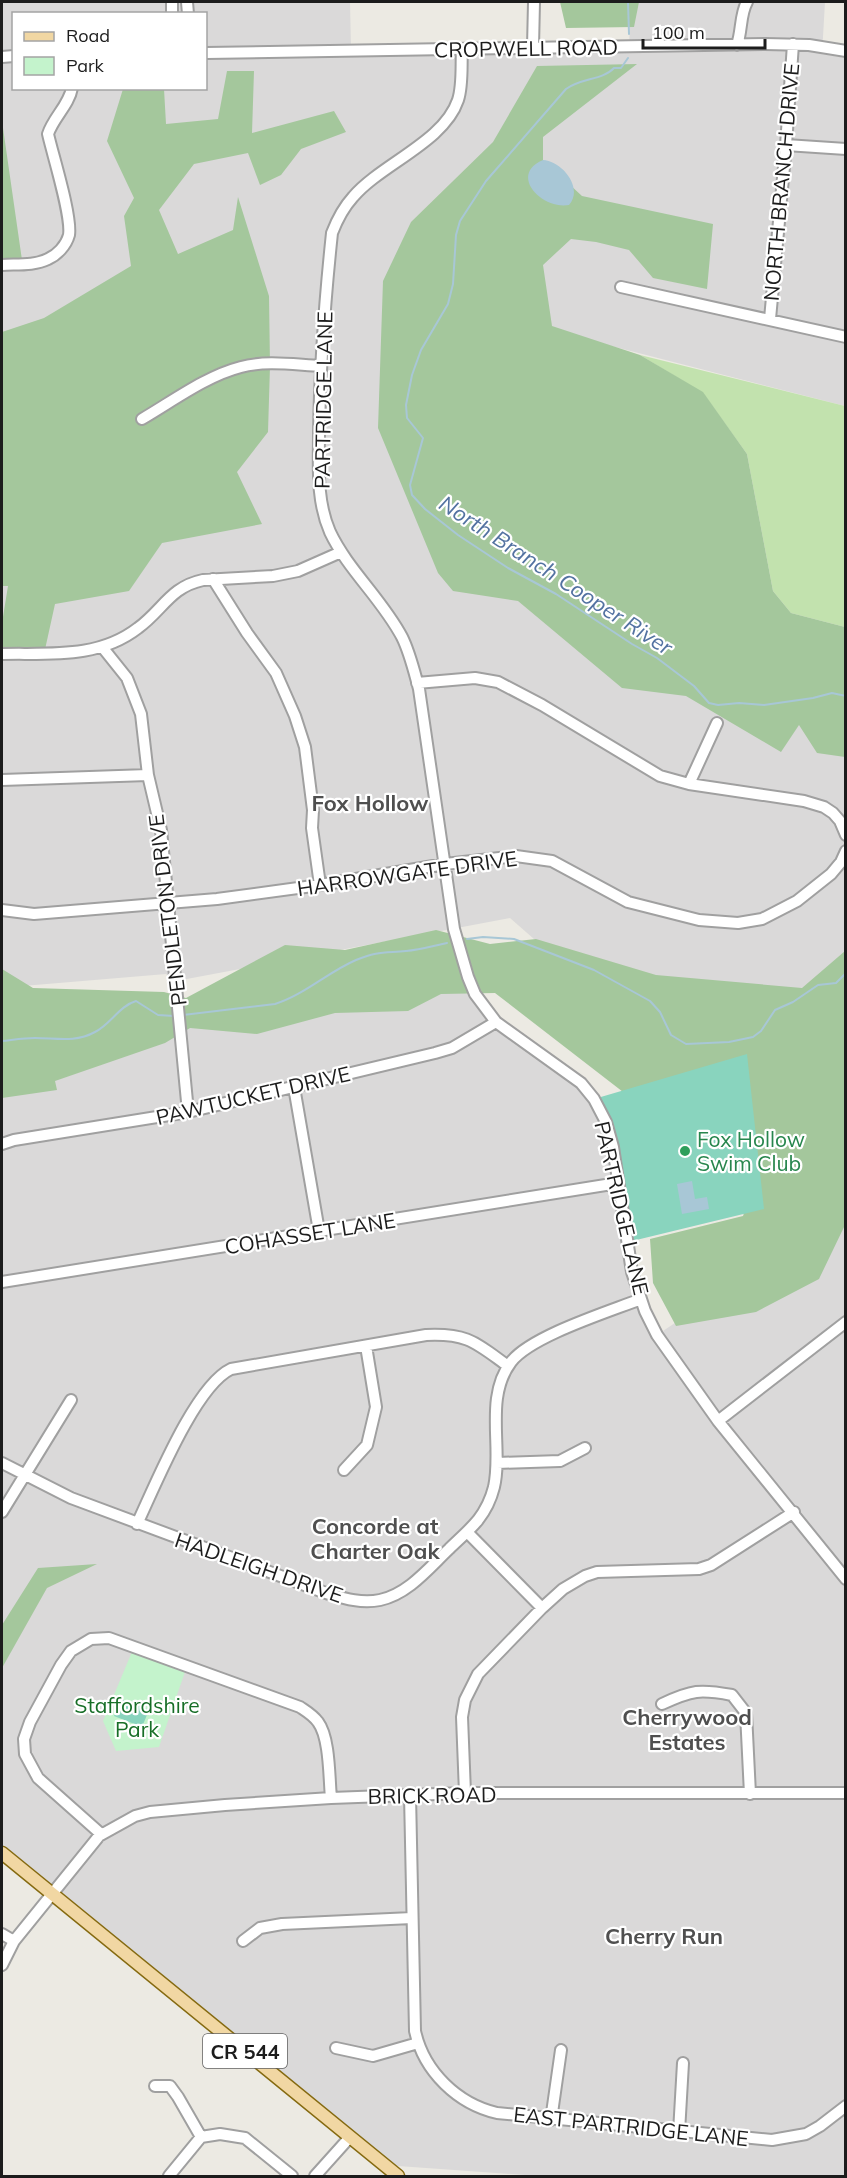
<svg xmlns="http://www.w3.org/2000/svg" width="847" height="2178" viewBox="0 0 847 2178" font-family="Mulish,sans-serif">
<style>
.residential{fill:#dad9d9;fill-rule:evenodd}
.grass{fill:#c2e2ae}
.forest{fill:#a4c79c}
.park{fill:#c4f3cc}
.pitch{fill:#89d4be}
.water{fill:#a8c7d6}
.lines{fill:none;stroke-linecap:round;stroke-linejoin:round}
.stream{stroke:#a8c7d6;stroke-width:2}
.minor-casing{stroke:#a0a0a0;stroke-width:14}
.major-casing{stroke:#856a10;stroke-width:15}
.minor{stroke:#fff;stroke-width:10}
.major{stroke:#f1d7a3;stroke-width:12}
.leisure-dot{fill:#2e9e5b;stroke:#fff;stroke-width:2}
.labels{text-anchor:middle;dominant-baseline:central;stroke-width:4.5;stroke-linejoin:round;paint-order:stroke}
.shield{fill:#fff;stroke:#606060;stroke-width:1.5}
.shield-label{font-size:20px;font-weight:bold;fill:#1c1c1c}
.street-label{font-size:21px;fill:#1c1c1c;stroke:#fff}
.leisure-label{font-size:21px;fill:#27864d;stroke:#fff;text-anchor:start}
.park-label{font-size:21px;fill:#176e27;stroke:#fff}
.water-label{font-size:22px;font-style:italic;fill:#5372a1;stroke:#fff}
.neighbourhood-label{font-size:22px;font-weight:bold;fill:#4f4f4f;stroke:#fff}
</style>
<rect width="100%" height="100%" fill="#eceae3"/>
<path class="residential" d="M2,2H350L351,50L629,46L631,2H825L822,54L845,58V406L448,304L845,696L846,973L787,1004L550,953L510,918L176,981L166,974L11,987L2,986ZM14,14H206V88H14Z
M468,977L486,1011L581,1083L606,1122L632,1272L657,1335L845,1209V2176H538L384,2165L2,1853V1066L189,1023Z"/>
<path class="grass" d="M640,355L845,406V627L791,613L773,591L747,454L703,393Z"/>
<path class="forest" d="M560,2H639L634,27L566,28Z
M637,64L543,137V160L582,196L713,224L707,289L653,278L629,250L596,242L571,239L543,265L552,326L640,355L703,392L747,454L773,591L791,613L845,627V757L817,753L799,725L781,752L686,696L622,688L518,601L453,591L438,573L378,428L383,281L411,222L493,142L537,66Z
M227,71H254L252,133L334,111L346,132L301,149L281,175L260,185L248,153L194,164L159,210L178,254L233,230L238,197L269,296L270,366L268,432L237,472L262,524L162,543L129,591L55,604L44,654L2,655V623L8,586H2V332L44,318L131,266L124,216L134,198L107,141L123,89H164L166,124L218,119Z
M2,121L23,267L2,266Z
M436,930L490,944L536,939L656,975L802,988L845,951V1225L819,1279L756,1312L676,1326L653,1283L650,1239L743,1216L758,1172L636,1102L495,993L441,994L408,1011L335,1013L257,1034L190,1028L165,1043L55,1081L57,1090L2,1098V969L33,988L164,992L186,998L285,945L345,950Z
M97,1564L47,1588L2,1668V1625L38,1568Z"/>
<path class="park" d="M134,1647L187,1666L159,1747L116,1751L103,1721Z"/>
<path class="pitch" d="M747,1054L764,1209L628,1242L613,1147L594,1099Z
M121,1699L149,1710L142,1727L114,1716Z"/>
<path class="water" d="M543,160C562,161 584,188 569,205C542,210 508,175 543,160Z
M692,1181L695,1199L707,1197L709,1209L682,1214L677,1184Z"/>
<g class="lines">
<path class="stream" d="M628,2L629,34
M628,58L621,68H614C603,80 581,78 566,89L486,181L460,221L456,235L453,284L448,304L421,350L412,375L406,405L407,418L423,438L410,485L412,495L425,509L458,535L508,568L556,594L632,644L657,658L694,686L709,703L718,705L739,703L764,705L813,698L832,693L846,696
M467,939L483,937L514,939L594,970L650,1001L660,1012L671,1035L686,1044L729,1042L753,1037L761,1031L775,1010L793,1002L818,985L836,983L846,973
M183,1015L275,1004C304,995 328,972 356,960C377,951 385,953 406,951C419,950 433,946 447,943
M2,1041C12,1040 24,1038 35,1038C56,1038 75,1043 95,1032C111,1024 119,1006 136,1001L158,1015L174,1016"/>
<g class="minor-casing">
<path id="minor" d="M172,2V14
M187,2L188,14
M737,45C742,31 740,14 747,2
M533,47L534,2
M462,49C461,65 463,85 458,100C444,142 381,164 353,197C343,208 337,220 332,233C325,299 320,366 319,433C319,466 316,500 330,532C348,570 382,599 402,637C410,653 414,671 419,689L454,929L468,977L475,994L496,1022L581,1083L594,1099L606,1122L613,1147L632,1272L645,1311L657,1335L718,1421L846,1579
M206,53L765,44L809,45L846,51
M2,57L14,56
M786,145L846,149
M2,265C16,264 34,266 48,259C57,255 66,246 69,235C72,216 53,156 48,134C53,118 69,105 72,88
M621,287L846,337
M770,319L786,145L793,44
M142,419C173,401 206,376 241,367C266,360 296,365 321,366
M213,579L247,633L276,673L295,716L305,747L313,810L312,828L320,885
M103,648L127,678L141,714L148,775L161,830L188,1112
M2,654C49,653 98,659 138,628C163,610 170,587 203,580L273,576L298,571L341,552
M417,683L475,678L498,682L542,705L660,776L689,784L804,801L824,807L833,813L840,821L846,835
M2,780L148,775
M689,784L717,723
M2,910L34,914L217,899L320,885L445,864L516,856L552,861L628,902L699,920L738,923L762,919L797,901L831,874L841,862L846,851
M294,1087L319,1231
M2,1144L14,1140L188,1112L435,1053L452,1048L496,1022
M2,1282L618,1183
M718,1421L846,1322
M2,1463L71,1498L326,1593C343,1598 361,1604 380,1600C408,1594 428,1569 449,1549C458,1540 469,1531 478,1520C485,1511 491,1499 494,1487C503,1447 484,1398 511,1362C531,1336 608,1312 641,1299
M497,1463L560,1461L585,1448
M344,1470L367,1445L376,1407L366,1346
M2,1512L71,1400
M137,1524C155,1486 195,1386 231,1369L426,1335C468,1333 476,1343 508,1366
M467,1532L542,1608
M662,1704C692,1690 700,1689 732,1695L746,1713L750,1794
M465,1793L462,1717L465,1700L478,1674L542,1608L563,1589L585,1576L597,1572L699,1569L711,1565L794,1512
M410,1795L415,2031C424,2072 458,2104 497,2113L772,2140L806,2134L820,2126L846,2106
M101,1834L38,1778L25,1754L24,1739L30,1722L61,1665L71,1651L91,1639L109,1638L300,1707C306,1711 313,1715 318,1722C330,1738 329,1778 331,1798
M2,1934L14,1941
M243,1941L260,1928L282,1924L412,1918
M2,1965L14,1941L99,1836L135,1816L150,1812L225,1805L331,1798L465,1793H846
M336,2048L373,2056L418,2043
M155,2086H170L178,2097L201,2137
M551,2120L561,2050
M679,2132L683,2063
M169,2176L201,2137L220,2134L245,2138L292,2176
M315,2176L350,2137"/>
</g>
<g class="major-casing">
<path id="major" d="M2,1853L398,2176"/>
</g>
<use href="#minor" class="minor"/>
<use href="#major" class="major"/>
</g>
<circle class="leisure-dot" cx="685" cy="1151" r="6"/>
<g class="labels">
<rect class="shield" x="203" y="2034" width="84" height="34" rx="4.5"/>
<g class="shield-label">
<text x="245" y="2051">CR 544</text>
</g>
<g class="street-label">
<text transform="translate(526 48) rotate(-1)">CROPWELL ROAD</text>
<text transform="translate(781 182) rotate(-85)">NORTH BRANCH DRIVE</text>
<text transform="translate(323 400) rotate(-89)">PARTRIDGE LANE</text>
<text transform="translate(407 873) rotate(-8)">HARROWGATE DRIVE</text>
<text transform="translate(167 910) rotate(-97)">PENDLETON DRIVE</text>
<text transform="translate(253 1095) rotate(-13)">PAWTUCKET DRIVE</text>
<text transform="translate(622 1208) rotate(77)">PARTRIDGE LANE</text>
<text transform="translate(310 1233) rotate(-9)">COHASSET LANE</text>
<text transform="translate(259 1567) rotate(19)">HADLEIGH DRIVE</text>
<text transform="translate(432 1795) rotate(-1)">BRICK ROAD</text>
<text transform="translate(631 2126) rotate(6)">EAST PARTRIDGE LANE</text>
</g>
<g class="leisure-label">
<text x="697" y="1139">Fox Hollow<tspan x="697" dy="24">Swim Club</tspan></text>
</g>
<g class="park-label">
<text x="137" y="1705">Staffordshire<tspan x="137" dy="24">Park</tspan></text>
</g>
<g class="water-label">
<text transform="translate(556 575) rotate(33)">North Branch Cooper River</text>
</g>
<g class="neighbourhood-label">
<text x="370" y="803">Fox Hollow</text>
<text x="375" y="1526">Concorde at<tspan x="375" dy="25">Charter Oak</tspan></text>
<text x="687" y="1717">Cherrywood<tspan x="687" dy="25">Estates</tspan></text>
<text x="664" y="1936">Cherry Run</text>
</g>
</g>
<rect width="847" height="2178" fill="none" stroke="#1c1c1c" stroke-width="6"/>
<rect x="12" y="12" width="195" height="78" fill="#ffffff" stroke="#a4a4a4" stroke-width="1.5"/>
<rect x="24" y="32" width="30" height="9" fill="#f1d7a3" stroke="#a4a4a4" stroke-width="1.5"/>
<text x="66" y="42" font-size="18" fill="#1c1c1c">Road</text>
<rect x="24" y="57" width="30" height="18" fill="#c4f3cc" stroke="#a4a4a4" stroke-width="1.5"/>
<text x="66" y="72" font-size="18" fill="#1c1c1c">Park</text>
<path d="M643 39v9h122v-9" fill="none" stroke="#1c1c1c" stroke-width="3"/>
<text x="652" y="39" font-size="18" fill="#1c1c1c" stroke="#ffffff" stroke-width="4.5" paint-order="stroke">100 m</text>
</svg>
